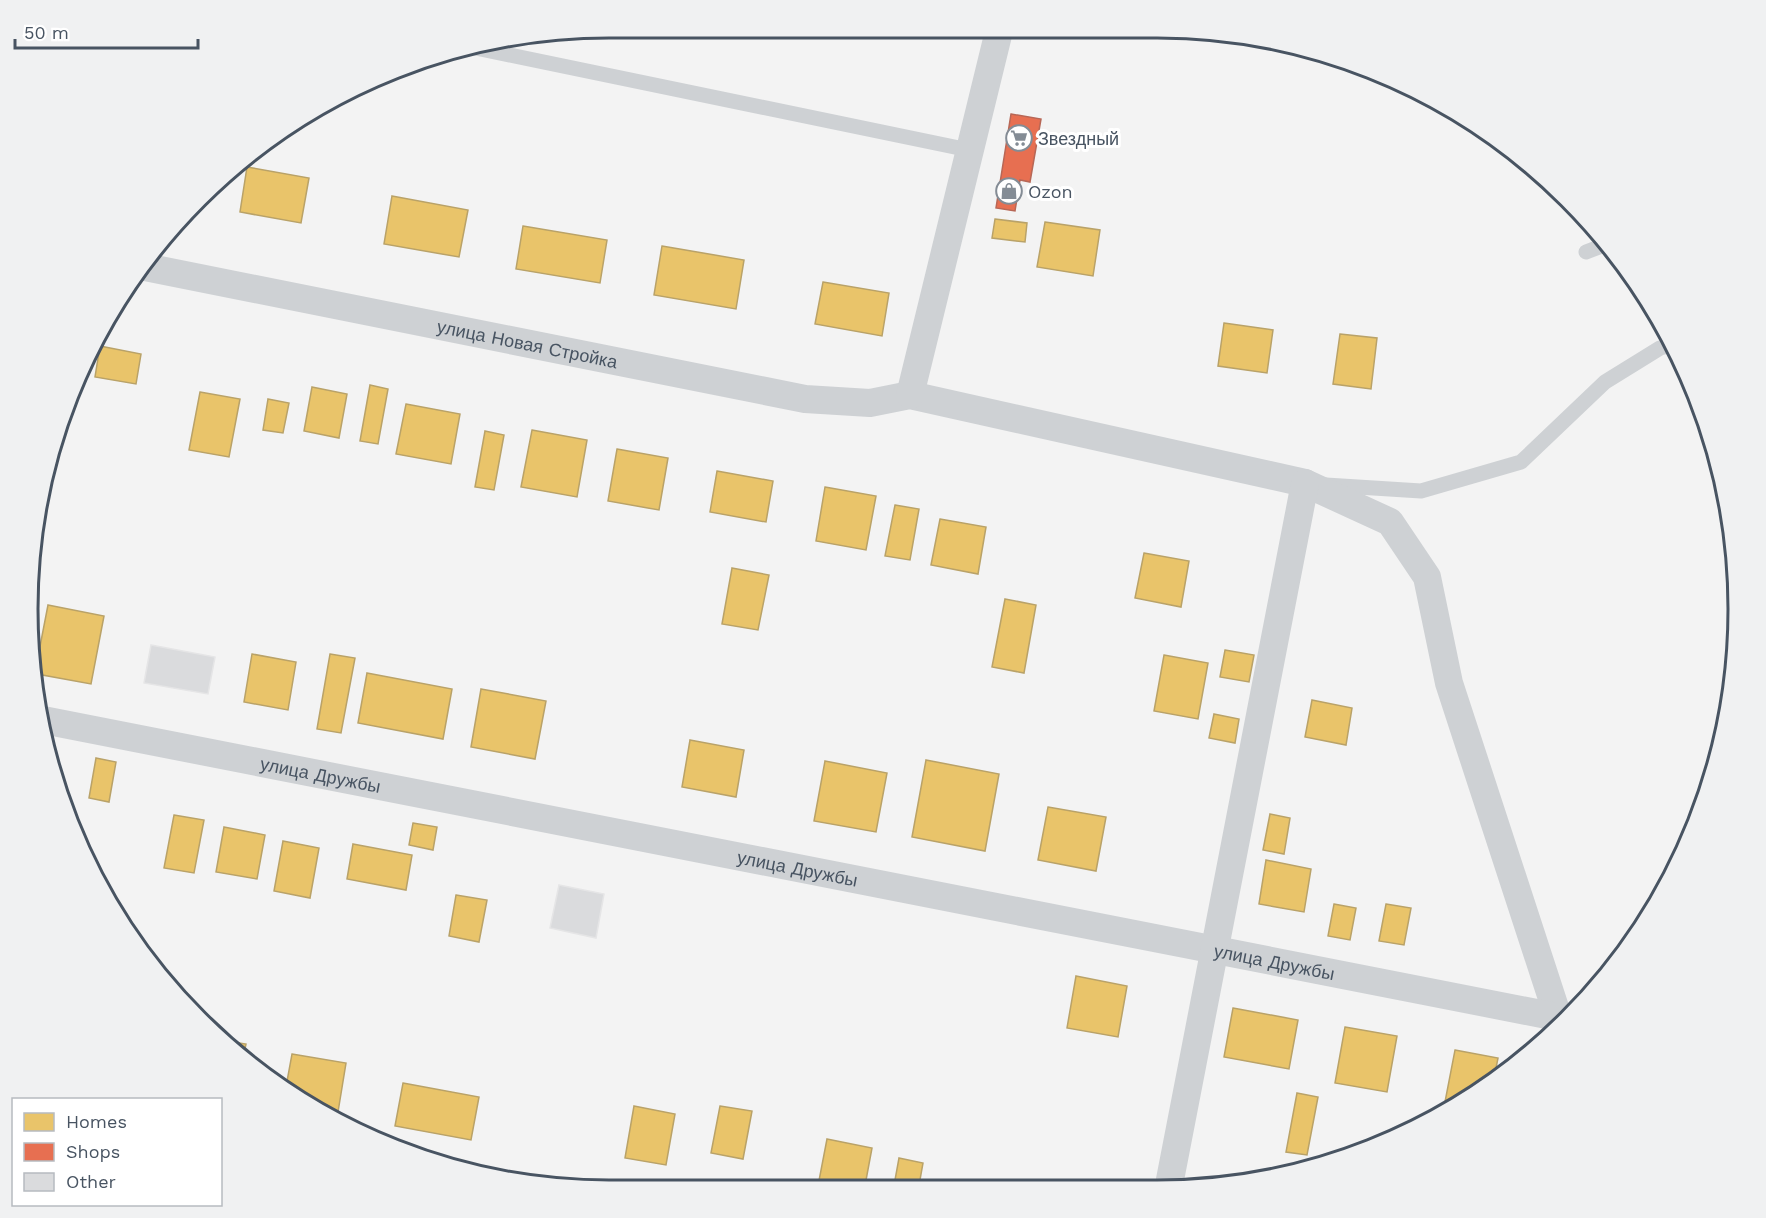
<svg xmlns="http://www.w3.org/2000/svg" width="1766" height="1218" viewBox="0 0 1766 1218" font-family="'Work Sans',sans-serif">
<style>
.homes{fill:#e9c46a;stroke:#b9a268;stroke-width:1.5}
.shops{fill:#e76f51;stroke:#b76756;stroke-width:1.5}
.building{fill:#dadbdd;stroke:#e5e5e6;stroke-width:1.5}
.lines{fill:none;stroke-linecap:round;stroke-linejoin:round}
.service{stroke:#ced1d4;stroke-width:15}
.minor{stroke:#ced1d4;stroke-width:28}
.labels{text-anchor:middle;dominant-baseline:central;stroke-width:6;stroke-linejoin:round;paint-order:stroke}
.poi-label{font-size:18px;fill:#485462;stroke:#fff;text-anchor:start}
.street-label{font-size:18px;fill:#485462;stroke:#fff}
.rim{fill:none;stroke:#485462;stroke-width:3}
</style>
<rect width="100%" height="100%" fill="#f3f3f3"/>
<path class="homes" d="M247,167L309,178L301,223L240,212Z
M392,196L468,210L459,257L384,244Z
M995,219L1027,223L1025,242L992,238Z
M1045,222L1100,230L1093,276L1037,267Z
M523,226L607,240L600,283L516,269Z
M662,246L744,260L736,309L654,295Z
M823,282L889,293L882,336L815,324Z
M1224,323L1273,330L1267,373L1218,366Z
M1340,334L1377,338L1371,389L1333,384Z
M100,346L141,354L136,384L95,377Z
M370,385L388,389L378,444L360,441Z
M312,387L347,394L339,438L304,431Z
M200,392L240,399L229,457L189,450Z
M268,399L289,403L283,433L263,430Z
M406,404L460,414L451,464L396,454Z
M532,430L587,440L577,497L521,487Z
M485,431L504,435L494,490L475,487Z
M617,449L668,458L659,510L608,501Z
M717,471L773,481L766,522L710,512Z
M825,487L876,496L866,550L816,541Z
M895,505L919,509L910,560L885,556Z
M940,519L986,527L978,574L931,565Z
M1144,553L1189,561L1181,607L1135,598Z
M732,568L769,575L758,630L722,624Z
M1005,599L1036,605L1024,673L992,667Z
M48,605L104,616L91,684L37,674L36,667Z
M1225,650L1254,655L1249,682L1220,677Z
M252,654L296,662L288,710L244,702Z
M330,654L355,658L341,733L317,729Z
M1164,655L1208,663L1198,719L1154,711Z
M367,673L452,689L443,739L358,723Z
M481,689L546,701L535,759L471,747Z
M1312,700L1352,708L1346,745L1305,737Z
M1214,714L1239,719L1235,743L1209,738Z
M690,740L744,750L736,797L682,787Z
M96,758L116,762L109,802L89,798Z
M926,760L999,774L985,851L912,837Z
M825,761L887,773L876,832L814,821Z
M1048,807L1106,817L1096,871L1038,860Z
M1270,814L1290,818L1284,854L1263,850Z
M174,815L204,820L194,873L164,868Z
M413,823L437,827L433,850L409,845Z
M224,827L265,835L257,879L216,872Z
M283,841L319,848L310,898L274,891Z
M353,844L412,855L406,890L347,879Z
M1266,860L1311,869L1304,912L1259,904Z
M456,895L487,900L479,942L449,936Z
M1334,904L1356,908L1350,940L1328,936Z
M1386,904L1411,908L1404,945L1379,941Z
M1076,976L1127,986L1118,1037L1067,1028Z
M1233,1008L1298,1020L1289,1069L1224,1057Z
M1345,1027L1397,1036L1387,1092L1335,1083Z
M221,1040L246,1044L243,1058Z
M1455,1050L1498,1058L1495,1073L1447,1108L1444,1107Z
M292,1054L346,1063L338,1112L314,1108L285,1092Z
M403,1083L479,1097L471,1140L395,1126Z
M1297,1093L1318,1097L1307,1155L1286,1152Z
M634,1106L675,1114L666,1165L625,1158Z
M720,1106L752,1111L743,1159L711,1153Z
M827,1139L872,1148L864,1191H817Z
M899,1158L923,1163L918,1191H893Z"/>
<path class="shops" d="M1011,114L1041,119L1030,182L1020,180L1015,211L996,208Z"/>
<path class="building" d="M151,645L215,657L208,694L144,683Z
M559,885L604,894L596,938L550,928Z"/>
<g class="lines">
<path class="service" d="M466,46L969,150
M1586,252L1607,244
M1326,485L1421,491L1521,462L1605,382L1660,348L1672,345"/>
<g class="minor">
<path id="s1" d="M145,267L805,399L870,403L910,395L1305,483L1390,522L1427,577L1449,683L1561,1026"/>
<path d="M910,395L1000,27"/>
<path id="s2" d="M38,719L1557,1017"/>
<path d="M1168,1190L1305,483"/>
</g>
</g>
<defs>
<g id="supermarket-ring" transform="scale(1.35)"><circle r="9.5" fill="#fff" stroke="#848c95" stroke-width="1.5"/><path d="M-6-5.5h2.5l.6 2H6L4.5 2H-2.5L-4.4-4H-6ZM-1.5 3.2a1.3 1.3 0 1 0 .1 0ZM3 3.2a1.3 1.3 0 1 0 .1 0Z" fill="#848c95"/></g>
<g id="shop-ring" transform="scale(1.35)"><circle r="9.5" fill="#fff" stroke="#848c95" stroke-width="1.5"/><path d="M-5-2.5h2.3a2.7 3.5 0 0 1 5.4 0H5L5.5 6h-11ZM-1.5-2.5h3a1.5 2.3 0 0 0-3 0Z" fill="#848c95"/></g>
</defs>
<g fill-rule="evenodd">
<use href="#supermarket-ring" x="1019" y="138"/>
<use href="#shop-ring" x="1009" y="191"/>
</g>
<g class="labels">
<g class="poi-label">
<text x="1038" y="138">Звездный</text>
<text x="1028" y="191">Ozon</text>
</g>
<g class="street-label">
<text stroke="none"><textPath href="#s1" startOffset="390">улица Новая Стройка</textPath></text>
<text stroke="none"><textPath href="#s2" startOffset="288">улица Дружбы</textPath></text>
<text stroke="none"><textPath href="#s2" startOffset="774">улица Дружбы</textPath></text>
<text stroke="none"><textPath href="#s2" startOffset="1260">улица Дружбы</textPath></text>
</g>
</g>
<path d="M0 0H1766V1218H0ZM609 38H1157A571 571 0 0 1 1728 609V609A571 571 0 0 1 1157 1180H609A571 571 0 0 1 38 609V609A571 571 0 0 1 609 38Z" fill="#f0f1f2" fill-rule="evenodd"/>
<path class="rim" d="M609 38H1157A571 571 0 0 1 1728 609V609A571 571 0 0 1 1157 1180H609A571 571 0 0 1 38 609V609A571 571 0 0 1 609 38Z"/>
<rect x="12" y="1098" width="210" height="108" fill="#ffffff" stroke="#b6bbc0" stroke-width="1.5"/>
<rect x="24" y="1113" width="30" height="18" fill="#e9c46a" stroke="#b6bbc0" stroke-width="1.5"/>
<text x="66" y="1128" font-size="18" fill="#485462">Homes</text>
<rect x="24" y="1143" width="30" height="18" fill="#e76f51" stroke="#b6bbc0" stroke-width="1.5"/>
<text x="66" y="1158" font-size="18" fill="#485462">Shops</text>
<rect x="24" y="1173" width="30" height="18" fill="#dadbdd" stroke="#b6bbc0" stroke-width="1.5"/>
<text x="66" y="1188" font-size="18" fill="#485462">Other</text>
<path d="M15 39v9h183v-9" fill="none" stroke="#485462" stroke-width="3"/>
<text x="24" y="39" font-size="18" fill="#485462" stroke="#ffffff" stroke-width="4.5" paint-order="stroke">50 m</text>
</svg>
